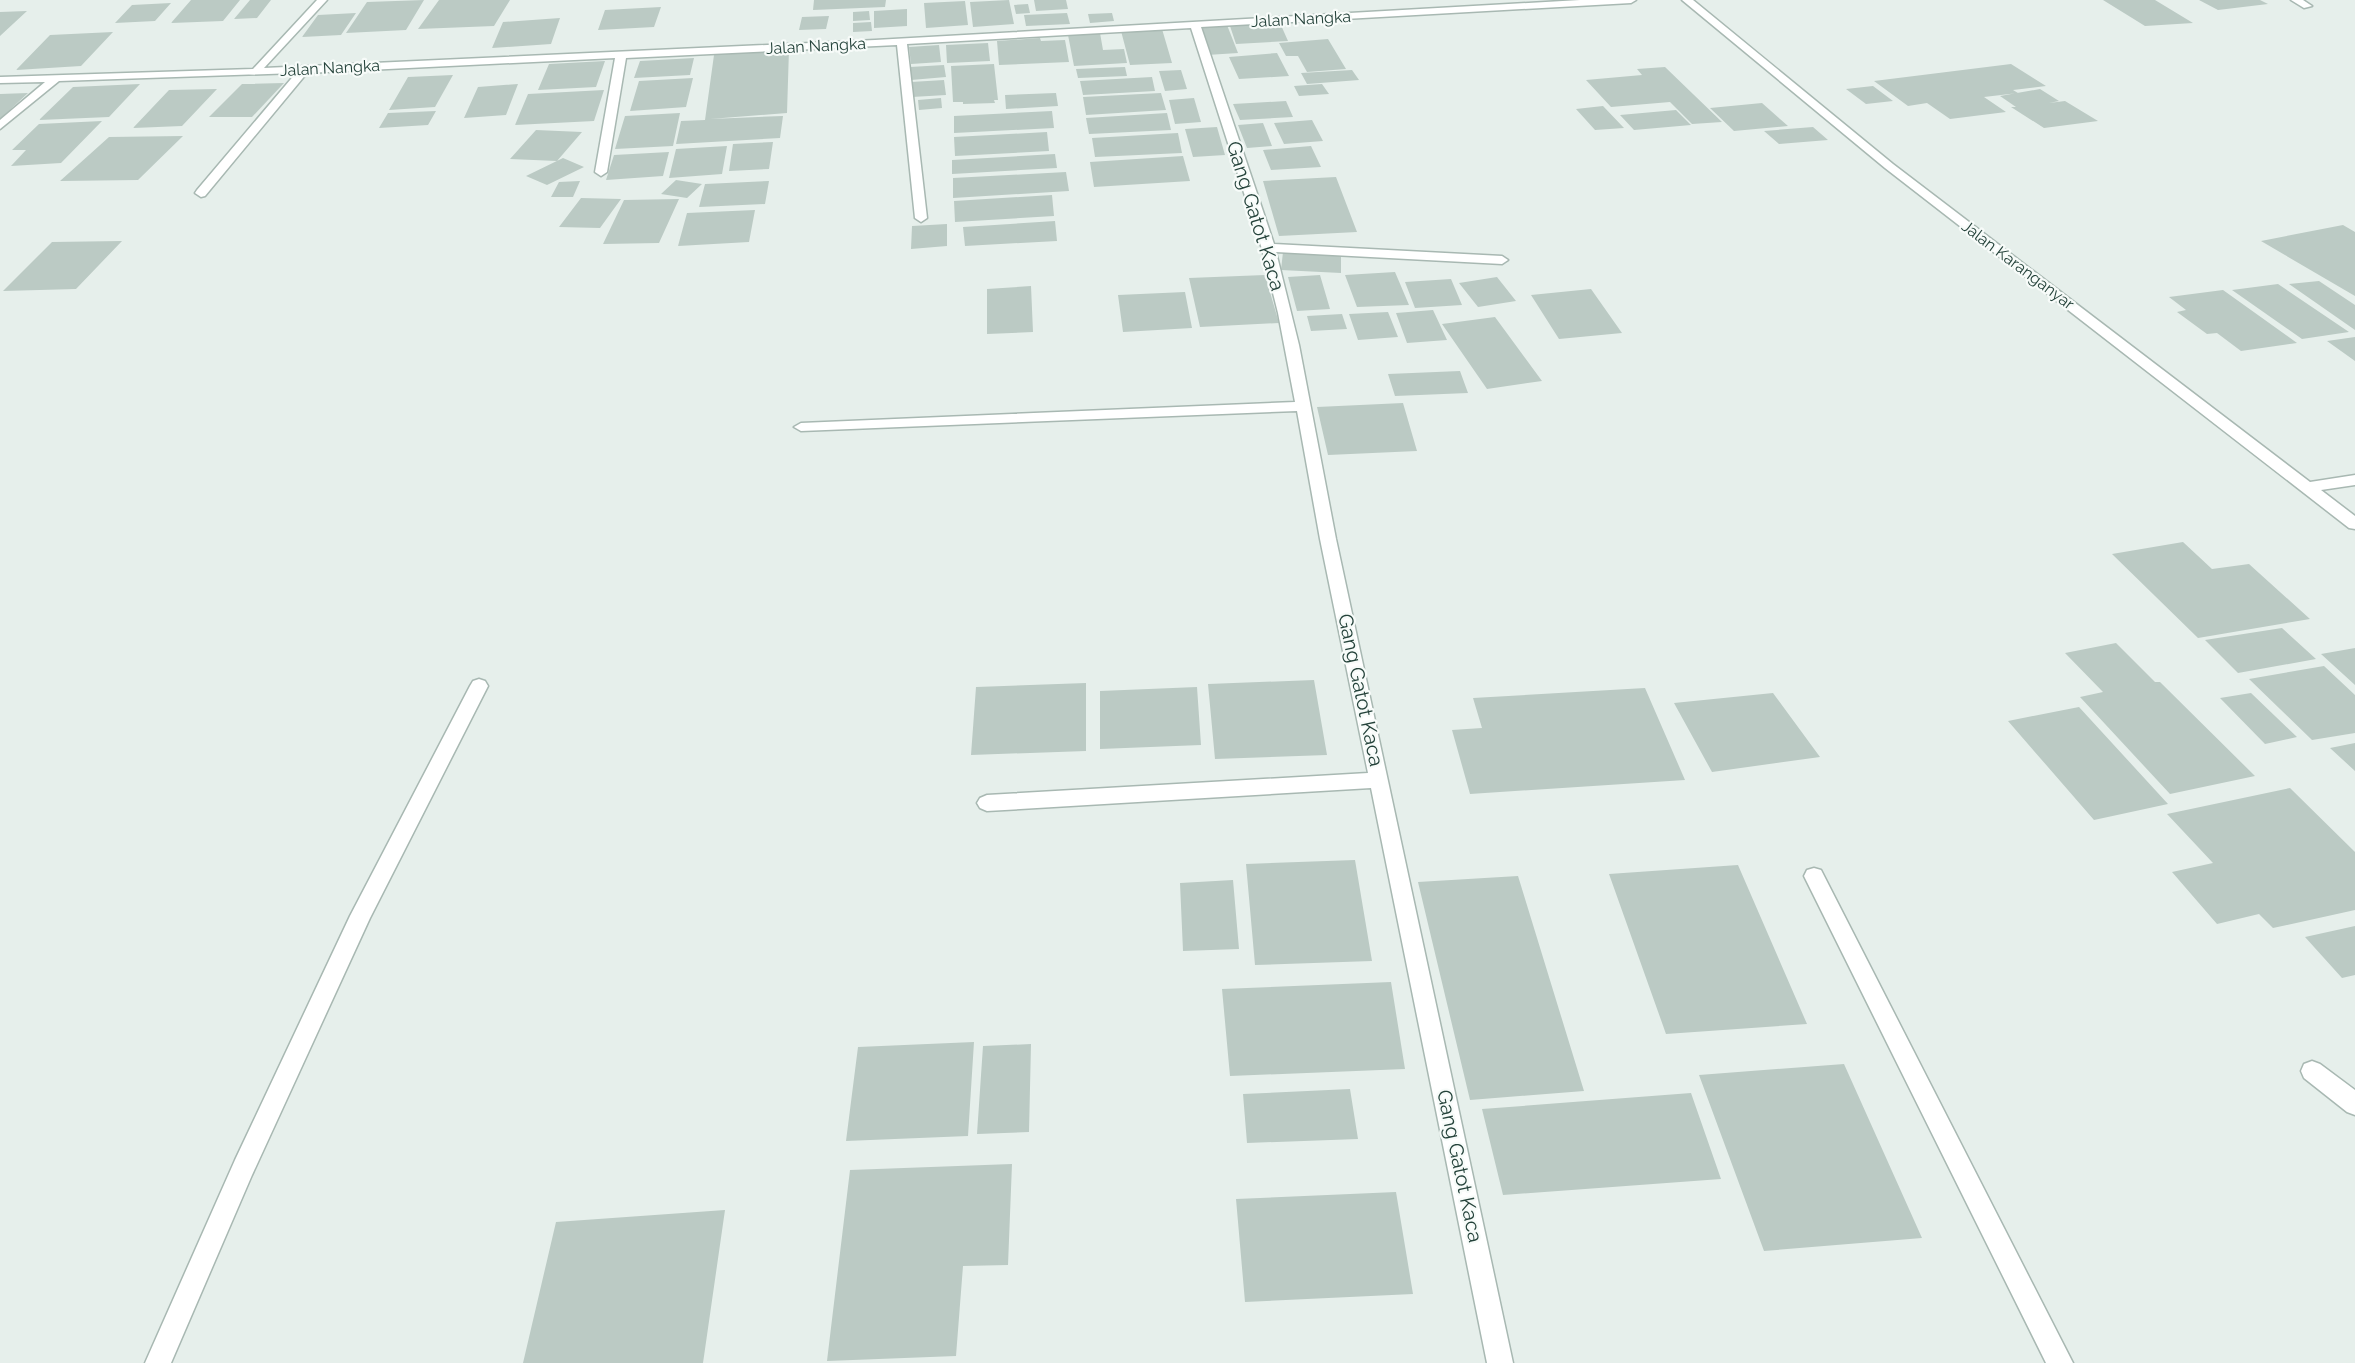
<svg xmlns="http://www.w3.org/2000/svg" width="2355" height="1363" viewBox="0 0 2355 1363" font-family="Raleway,sans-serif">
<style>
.building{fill:#bbcac4}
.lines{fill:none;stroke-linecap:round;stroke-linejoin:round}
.service-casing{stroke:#a8b8b2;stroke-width:3}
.minor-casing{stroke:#a8b8b2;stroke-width:3}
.service{fill:#fff;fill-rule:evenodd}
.minor{fill:#fff;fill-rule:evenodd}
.labels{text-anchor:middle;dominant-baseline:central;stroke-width:4.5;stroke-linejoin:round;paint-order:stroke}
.far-street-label{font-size:16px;fill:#24423a;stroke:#f7fbf9}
.street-label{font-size:20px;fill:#24423a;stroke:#f7fbf9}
</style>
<rect width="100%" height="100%" fill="#e6efeb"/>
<path class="building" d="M191,0H240L223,21L171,23Z
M250,0H271L257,18L234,19Z
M424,0L406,30L346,33L367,2Z
M439,0H510L494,26L418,29Z
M814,0H886L885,7L813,10Z
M1009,0L1014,24L973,27L970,2Z
M1034,0H1066L1068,9L1036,11Z
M2103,0H2155L2193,23L2145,26Z
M2199,0H2260L2268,4L2218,10Z
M965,1L968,25L926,28L924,3Z
M171,3L155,21L115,23L132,5Z
M1028,4L1030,13L1016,14L1014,5Z
M661,7L654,27L598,30L605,10Z
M907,9V26L874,28V11Z
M27,11L0,36V12Z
M869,11L870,20L853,21V12Z
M356,13L341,35L302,37L318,15Z
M1067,13L1070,24L1026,26L1024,15Z
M1112,13L1114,21L1090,23L1088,14Z
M829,16L826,29L799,30L802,17Z
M560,18L551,44L492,48L503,22Z
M871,22L872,31L853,32V23Z
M1280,23L1288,41L1236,44L1230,26Z
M1227,25L1238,53L1207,55L1198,26Z
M1162,29L1172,63L1130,65L1121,31Z
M113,32L81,66L16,70L50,35Z
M1100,33L1103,50L1124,49L1127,63L1074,66L1068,35Z
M1040,38L1041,41L1065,40L1069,62L999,65L997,41Z
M1328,39L1346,69L1307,72L1298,56H1286L1279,43Z
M988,43L990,61L947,63L946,45Z
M939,45L941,62L911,64L909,47Z
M789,49L787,113L710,119L783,116L780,138L676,144L681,121L705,120L714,55Z
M1277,53L1289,76L1239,79L1229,57Z
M694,58L690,75L634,78L640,61Z
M605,61L596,87L538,90L549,64Z
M994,64L998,100H994L995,103L963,104V102H953L951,66Z
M2011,64L2046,86L2013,90L2018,93L1984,97L2006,112L1950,119L1927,103L1908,106L1874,81Z
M944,65L946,77L911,80L910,67Z
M1125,67L1127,76L1078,78L1076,69Z
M1665,67L1722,122L1692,124L1670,102L1611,107L1586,80L1642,75L1637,69Z
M1181,70L1187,89L1165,91L1159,71Z
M1352,70L1359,80L1307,84L1301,73Z
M453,75L435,107L389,110L408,77Z
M1152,77L1155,91L1083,95L1080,81Z
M693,78L686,107L630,111L639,81Z
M944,80L946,95L912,97L911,82Z
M284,83L252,117H209L242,84Z
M140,84L109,117L39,120L73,87Z
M518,84L506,115L464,118L478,87Z
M1322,84L1329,94L1299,96L1294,86Z
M1873,86L1893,101L1866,104L1846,89Z
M217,89L182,126L133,128L169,90Z
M2040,89L2059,101L2049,103L2065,101L2098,121L2044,128L2011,107H2016L2000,96Z
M604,90L594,121L515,125L528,94Z
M28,93L0,119V94Z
M1056,93L1058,106L1006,109L1005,95Z
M1161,93L1166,110L1086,115L1083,97Z
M941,98L942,108L919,110L918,100Z
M1194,98L1201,122L1175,124L1169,100Z
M1286,101L1293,117L1240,120L1233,104Z
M1762,103L1788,126L1734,131L1710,108Z
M1603,106L1624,128L1595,130L1576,109Z
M1676,110L1691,125L1634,130L1620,115Z
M436,111L428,125L379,128L388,113Z
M1052,111L1054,128L954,133V116Z
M680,113L673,146L615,149L625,116Z
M1167,113L1171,130L1089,134L1086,118Z
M1312,120L1323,141L1284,144L1274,123Z
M102,121L61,163L11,166L26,150H12L39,124Z
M1263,123L1272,146L1247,148L1238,125Z
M1217,127L1225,155L1193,157L1185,129Z
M1813,127L1828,140L1779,144L1764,131Z
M536,130L582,132L557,161L510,159Z
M1047,132L1049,151L955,156L954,137Z
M1178,133L1182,153L1095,157L1092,138Z
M183,136L138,180L60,181L109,137Z
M773,142L769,169L729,171L733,144Z
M727,146L722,174L669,178L676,149Z
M1311,146L1321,167L1271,170L1263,150Z
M669,152L663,176L606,180L614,155Z
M1055,154L1057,168L952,174V160Z
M1183,156L1190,181L1094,187L1090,162Z
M563,158L584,167L547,185L526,176Z
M1066,172L1069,191L953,198V178Z
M1336,177L1357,232L1279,236L1263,181Z
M676,180L702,184L687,198L661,194Z
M580,181L573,197H551L559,182Z
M769,181L765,204L699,207L705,184Z
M1052,195L1054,216L955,222L954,201Z
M581,198L621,199L600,228L559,227Z
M679,199L659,243L603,244L624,200Z
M755,210L749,242L678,246L687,213Z
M1055,221L1057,241L965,246L963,227Z
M947,224V246L911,249L912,226Z
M2343,225L2355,232V296L2261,241Z
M122,241L76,289L3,291L52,242Z
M1283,252L1341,255V273L1281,270Z
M1395,272L1409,305L1357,307L1345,275Z
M1265,275L1279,323L1200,327L1189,278Z
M1320,275L1330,309L1297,311L1288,277Z
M1497,277L1516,301L1478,307L1459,283Z
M1451,279L1462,305L1415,308L1405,282Z
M2319,281L2355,305V330L2289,284Z
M2278,284L2349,332L2302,339L2232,290Z
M1031,286L1033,332L987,334V289Z
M1591,289L1622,333L1559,339L1531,295Z
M2223,290L2297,343L2241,351L2217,333L2207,334L2177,312L2186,310L2169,297Z
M1185,292L1192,328L1123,332L1118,295Z
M1433,310L1447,340L1407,343L1396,313Z
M1388,312L1398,337L1358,340L1349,314Z
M1342,314L1347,329L1311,331L1307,316Z
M1495,317L1542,381L1487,389L1442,324Z
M2355,337V361L2327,341Z
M1460,371L1468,393L1395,396L1388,374Z
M1403,403L1417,451L1328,455L1317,407Z
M2183,542L2212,569L2249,564L2310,619L2198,638L2112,554Z
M2282,628L2316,659L2238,673L2205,640Z
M2116,643L2155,682H2160L2255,776L2170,794L2080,697L2103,692L2065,653Z
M2355,648V685L2321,654Z
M2324,666L2355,695V733L2312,740L2249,679Z
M1314,680L1327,755L1215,759L1208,684Z
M1086,683V751L971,755L976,687Z
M1197,687L1201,745L1100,749V691Z
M1645,688L1685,780L1470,794L1452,730L1482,728L1473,698Z
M1773,693L1820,757L1712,772L1674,703Z
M2251,693L2297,737L2265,744L2220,698Z
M2079,707L2168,804L2094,820L2008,721Z
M2355,743V771L2330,748Z
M2290,788L2355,852V910L2273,928L2259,914L2217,924L2172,872L2213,863L2167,814Z
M1355,860L1372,961L1255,965L1246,864Z
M1738,865L1807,1024L1666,1034L1609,874Z
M1518,876L1584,1091L1470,1100L1418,882Z
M1233,880L1239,949L1183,951L1180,883Z
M2355,926V975L2342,978L2305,937Z
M1391,982L1405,1069L1230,1076L1222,989Z
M974,1042L968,1136L846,1141L858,1047Z
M1031,1044L1029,1132L977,1134L983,1046Z
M1844,1064L1922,1238L1764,1251L1699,1075Z
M1350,1089L1358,1139L1247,1143L1243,1094Z
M1691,1093L1721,1179L1503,1195L1482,1109Z
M1012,1164L1008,1265L963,1266L956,1356L827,1361L850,1170Z
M1396,1192L1413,1294L1245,1302L1236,1199Z
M725,1210L703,1363H523L556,1222Z"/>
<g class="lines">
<g class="service-casing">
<path id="service" d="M479,679L485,681L488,686L370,918L252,1175L171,1363H145L235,1160L350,916L470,686L473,681Z
M2312,1061L2320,1064L2355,1090V1115L2347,1112L2304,1078L2301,1071L2304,1064Z"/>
</g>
<g class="minor-casing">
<path id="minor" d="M317,0H327L264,68L875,40L1580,0H1636L1631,3L1201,27L1274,244L1502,256L1508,260L1502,264L1276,252L1299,345L1336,539L1513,1363H1487L1371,788L987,811L980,808L977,803L980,798L987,795L1368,773L1320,539L1297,411L801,431L794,427L801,423L1295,402L1278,313L1262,249L1191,28L907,44L927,218L921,222L915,218L897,45L626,58L607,172L601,176L595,172L615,58L307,73L205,196L201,197L195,193L197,190L296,73L59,81L0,129V120L45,82L0,83V77L253,69Z
M1682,0H1693L1893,164L2310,482L2355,475V485L2321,490L2355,516V529L2349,528L1885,168Z
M2291,0H2303L2312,6L2304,8Z
M1814,868L1821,870L2073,1363H2046L1804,876L1807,870Z"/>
</g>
<use href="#service" class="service"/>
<use href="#minor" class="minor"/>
</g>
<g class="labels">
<g class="far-street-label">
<text transform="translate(1301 19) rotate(-3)">Jalan Nangka</text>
<text transform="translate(816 46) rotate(-3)">Jalan Nangka</text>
<text transform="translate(330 68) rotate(-3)">Jalan Nangka</text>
<text transform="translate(2018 265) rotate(37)">Jalan Karanganyar</text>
</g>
<g class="street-label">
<text transform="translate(1256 216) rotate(73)">Gang Gatot Kaca</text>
<text transform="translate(1361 690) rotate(78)">Gang Gatot Kaca</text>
<text transform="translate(1460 1166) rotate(78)">Gang Gatot Kaca</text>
</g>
</g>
</svg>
